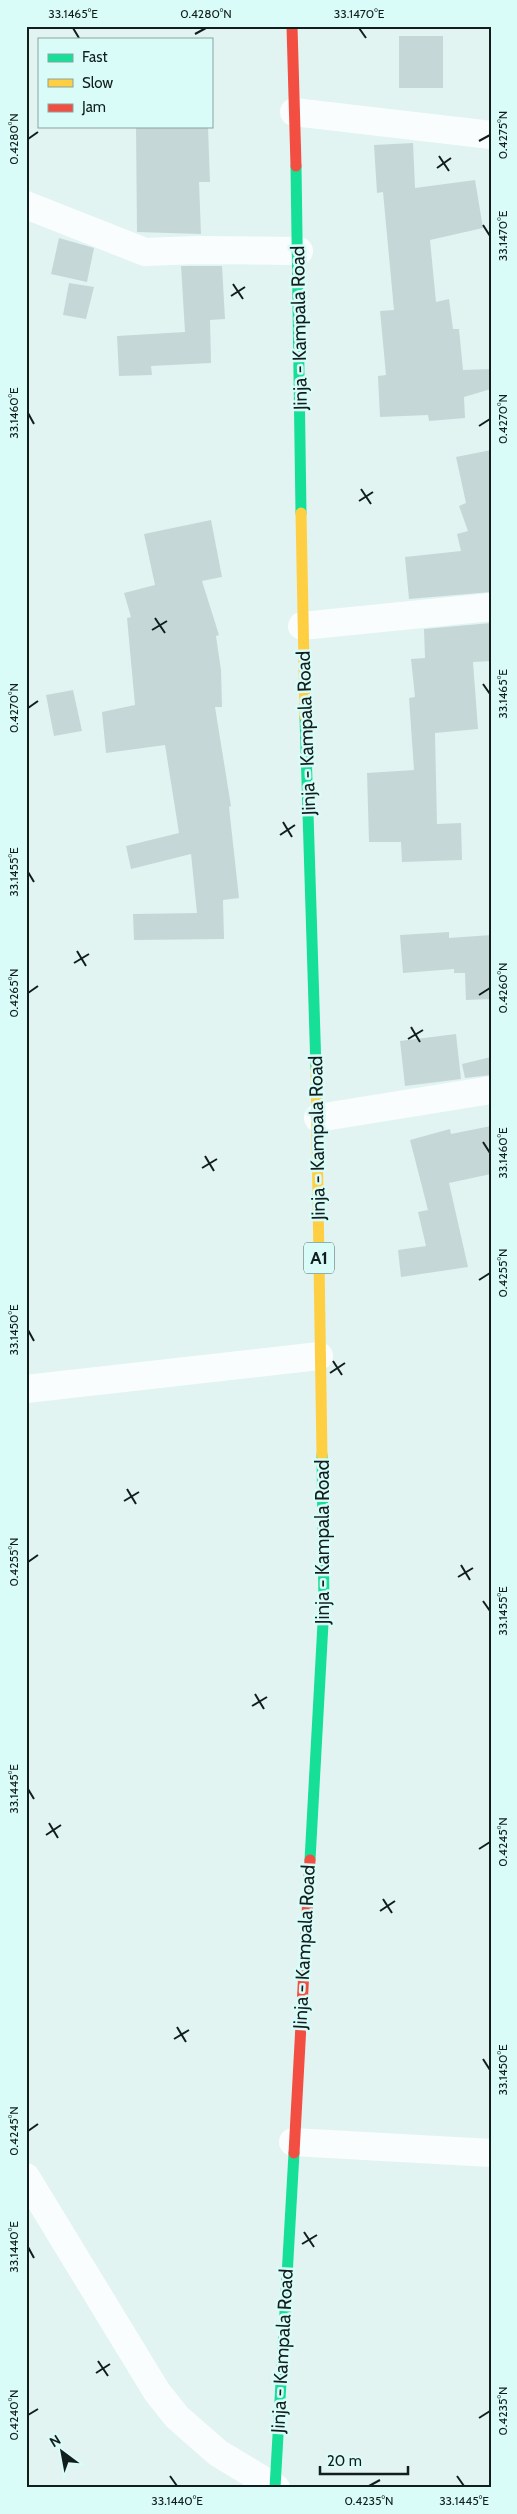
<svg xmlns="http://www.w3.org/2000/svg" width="517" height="2514" viewBox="0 0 517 2514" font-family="Cabin,sans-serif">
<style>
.building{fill:#c6d7d8}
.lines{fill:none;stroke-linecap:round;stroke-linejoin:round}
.street{stroke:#fafdfd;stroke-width:28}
.fast{stroke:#16e098;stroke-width:11}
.slow{stroke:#ffcf43;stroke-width:11}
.jam{stroke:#f24e42;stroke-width:11}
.ticks{fill:none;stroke:#111e1d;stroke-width:2}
.labels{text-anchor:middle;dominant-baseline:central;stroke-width:5;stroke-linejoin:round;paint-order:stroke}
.shield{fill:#d9fcf8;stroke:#4d615f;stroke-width:1}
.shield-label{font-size:18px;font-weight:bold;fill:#111e1d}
.street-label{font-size:19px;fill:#111e1d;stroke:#d9fcf8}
.neatline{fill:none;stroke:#111e1d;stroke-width:2}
.ticks-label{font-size:12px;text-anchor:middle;fill:#111e1d}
</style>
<rect width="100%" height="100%" fill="#e1f4f2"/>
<path class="building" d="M399,36H443V88H399Z
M136,126H208L210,182H199L201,234L137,232Z
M413,143L415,188L475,180L483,228L430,240L436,302L449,299L453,329H459L463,370L491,369V389L464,397L465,418L429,421L428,415L380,417L378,376L386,375L380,311L394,310L383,192L377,193L374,145Z
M59,238L94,248L87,282L51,274Z
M181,266H222L225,319L210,320L211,363L151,366L152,375L119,376L117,336L185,332Z
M69,283L94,287L86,319L63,315Z
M491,450V592L409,599L405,557L461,551L457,534L468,531L459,506L466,503L456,457Z
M211,520L222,577L202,581L219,635L216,636L221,670L222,707H215L231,806L229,807L239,898L223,900L224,939L134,940L133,914L197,913L191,854L131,869L126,846L179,833L165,745L106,753L102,712L135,705L127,618L131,617L124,593L155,585L144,534Z
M491,623V661L473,662L478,729L435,733L437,824L461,823L462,860L402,862L401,842H369L367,773L414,770L409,698L415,697L411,659L425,658L424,629Z
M73,690L82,731L54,736L46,695Z
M449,932V938L491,935V999L466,1000L465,973H454V969L403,973L400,935Z
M456,1034L461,1079L405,1086L400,1041Z
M491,1057V1075L465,1078L462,1064Z
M491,1126V1174L449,1183L468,1267L401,1277L398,1250L426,1246L418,1212L428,1210L410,1140L450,1129L451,1134Z"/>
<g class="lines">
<path class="street" d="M294,112L491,135
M26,205L145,252L197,250L299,251
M302,626L491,607
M318,1118L491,1090
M26,1389L319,1356
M293,2142L491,2153
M26,2177L157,2392L177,2417L218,2453L276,2488"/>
<path class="fast" d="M296,166L301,513
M305,717L316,1069
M310,1860L324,1605L322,1455
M275,2488L294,2153"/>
<path class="slow" d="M301,513L305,717
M316,1069L322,1455"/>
<path class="jam" d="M292,26L296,166
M294,2153L310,1860"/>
</g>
<path class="ticks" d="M73,28L79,38M359,28L366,38M195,34L206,28M28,139L38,132M479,141L490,135M439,156L449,171M437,168L451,158M483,225L490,236M233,284L243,299M231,296L245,287M28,413L34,424M479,426L490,419M361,489L371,504M359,501L373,492M155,618L165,633M152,630L167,621M483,684L490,694M28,708L38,701M283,822L292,837M280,835L295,825M28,872L34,882M77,951L86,966M74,963L89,954M28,993L38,986M479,995L490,988M411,1027L420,1042M408,1039L423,1030M483,1142L490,1153M205,1156L214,1171M202,1168L217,1159M479,1280L490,1273M28,1330L34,1341M333,1361L342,1375M330,1373L345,1363M127,1489L136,1504M124,1501L139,1492M28,1562L38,1555M461,1565L470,1580M458,1577L473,1568M483,1601L490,1611M255,1694L264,1709M252,1706L267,1697M28,1789L34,1799M49,1823L58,1838M46,1835L61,1825M479,1849L490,1842M383,1899L392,1913M380,1911L395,1901M177,2027L186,2042M174,2039L189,2030M483,2059L490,2070M28,2131L38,2124M304,2232L314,2247M302,2244L317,2235M28,2247L34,2258M98,2361L108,2376M96,2373L110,2364M28,2415L38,2409M479,2418L490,2411M170,2476L177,2486M457,2476L464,2486M369,2486L380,2480"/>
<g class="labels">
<rect class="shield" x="304" y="1242.5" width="30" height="31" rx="4"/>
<g class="shield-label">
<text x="319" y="1258">A1</text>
</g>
<g class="street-label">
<text transform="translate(299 328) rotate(-91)">Jinja - Kampala Road</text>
<text transform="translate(306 733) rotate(-92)">Jinja - Kampala Road</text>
<text transform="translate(317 1138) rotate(-91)">Jinja - Kampala Road</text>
<text transform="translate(322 1542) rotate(-90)">Jinja - Kampala Road</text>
<text transform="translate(304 1947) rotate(-87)">Jinja - Kampala Road</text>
<text transform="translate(282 2351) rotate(-87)">Jinja - Kampala Road</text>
</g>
</g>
<rect width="517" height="2514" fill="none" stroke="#d9fcf8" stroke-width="55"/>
<rect x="38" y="38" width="175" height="90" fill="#d9fcf8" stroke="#89a3a0"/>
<rect x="48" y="54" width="25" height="8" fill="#16e098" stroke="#89a3a0"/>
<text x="82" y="62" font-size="15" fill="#111e1d">Fast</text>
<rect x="48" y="79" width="25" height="8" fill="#ffcf43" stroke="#89a3a0"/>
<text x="82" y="88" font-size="15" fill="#111e1d">Slow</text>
<rect x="48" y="104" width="25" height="8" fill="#f24e42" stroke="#89a3a0"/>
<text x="82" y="112" font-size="15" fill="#111e1d">Jam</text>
<g transform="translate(62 2452) rotate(328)" stroke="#d9fcf8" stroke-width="4" paint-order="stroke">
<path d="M0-4L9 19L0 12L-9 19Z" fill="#111e1d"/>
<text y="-8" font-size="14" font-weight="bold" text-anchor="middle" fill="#111e1d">N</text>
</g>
<path d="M320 2466v8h88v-8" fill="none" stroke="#111e1d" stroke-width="2.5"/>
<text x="327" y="2466" font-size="15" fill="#111e1d" stroke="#d9fcf8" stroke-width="4" paint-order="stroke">20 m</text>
<rect x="28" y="28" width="462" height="2458" class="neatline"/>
<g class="ticks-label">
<text x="73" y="18">33.1465°E</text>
<text x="206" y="18">0.4280°N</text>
<text x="359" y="18">33.1470°E</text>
<text transform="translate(503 135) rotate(-90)" y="4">0.4275°N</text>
<text transform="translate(14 139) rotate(-90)" y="4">0.4280°N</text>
<text transform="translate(503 236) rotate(-90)" y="4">33.1470°E</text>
<text transform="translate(14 413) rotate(-90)" y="4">33.1460°E</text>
<text transform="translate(503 419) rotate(-90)" y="4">0.4270°N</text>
<text transform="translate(503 694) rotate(-90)" y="4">33.1465°E</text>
<text transform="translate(14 708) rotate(-90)" y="4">0.4270°N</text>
<text transform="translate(14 872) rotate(-90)" y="4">33.1455°E</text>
<text transform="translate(503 988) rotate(-90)" y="4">0.4260°N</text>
<text transform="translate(14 993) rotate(-90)" y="4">0.4265°N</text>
<text transform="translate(503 1153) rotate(-90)" y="4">33.1460°E</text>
<text transform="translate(503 1273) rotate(-90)" y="4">0.4255°N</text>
<text transform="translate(14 1330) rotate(-90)" y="4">33.1450°E</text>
<text transform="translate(14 1562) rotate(-90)" y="4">0.4255°N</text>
<text transform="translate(503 1611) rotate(-90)" y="4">33.1455°E</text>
<text transform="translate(14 1789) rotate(-90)" y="4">33.1445°E</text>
<text transform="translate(503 1842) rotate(-90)" y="4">0.4245°N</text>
<text transform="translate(503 2070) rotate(-90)" y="4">33.1450°E</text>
<text transform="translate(14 2131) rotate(-90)" y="4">0.4245°N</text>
<text transform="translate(14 2247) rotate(-90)" y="4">33.1440°E</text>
<text transform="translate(503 2411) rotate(-90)" y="4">0.4235°N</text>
<text transform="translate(14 2415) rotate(-90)" y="4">0.4240°N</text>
<text x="177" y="2505">33.1440°E</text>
<text x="369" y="2505">0.4235°N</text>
<text x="464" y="2505">33.1445°E</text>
</g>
</svg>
